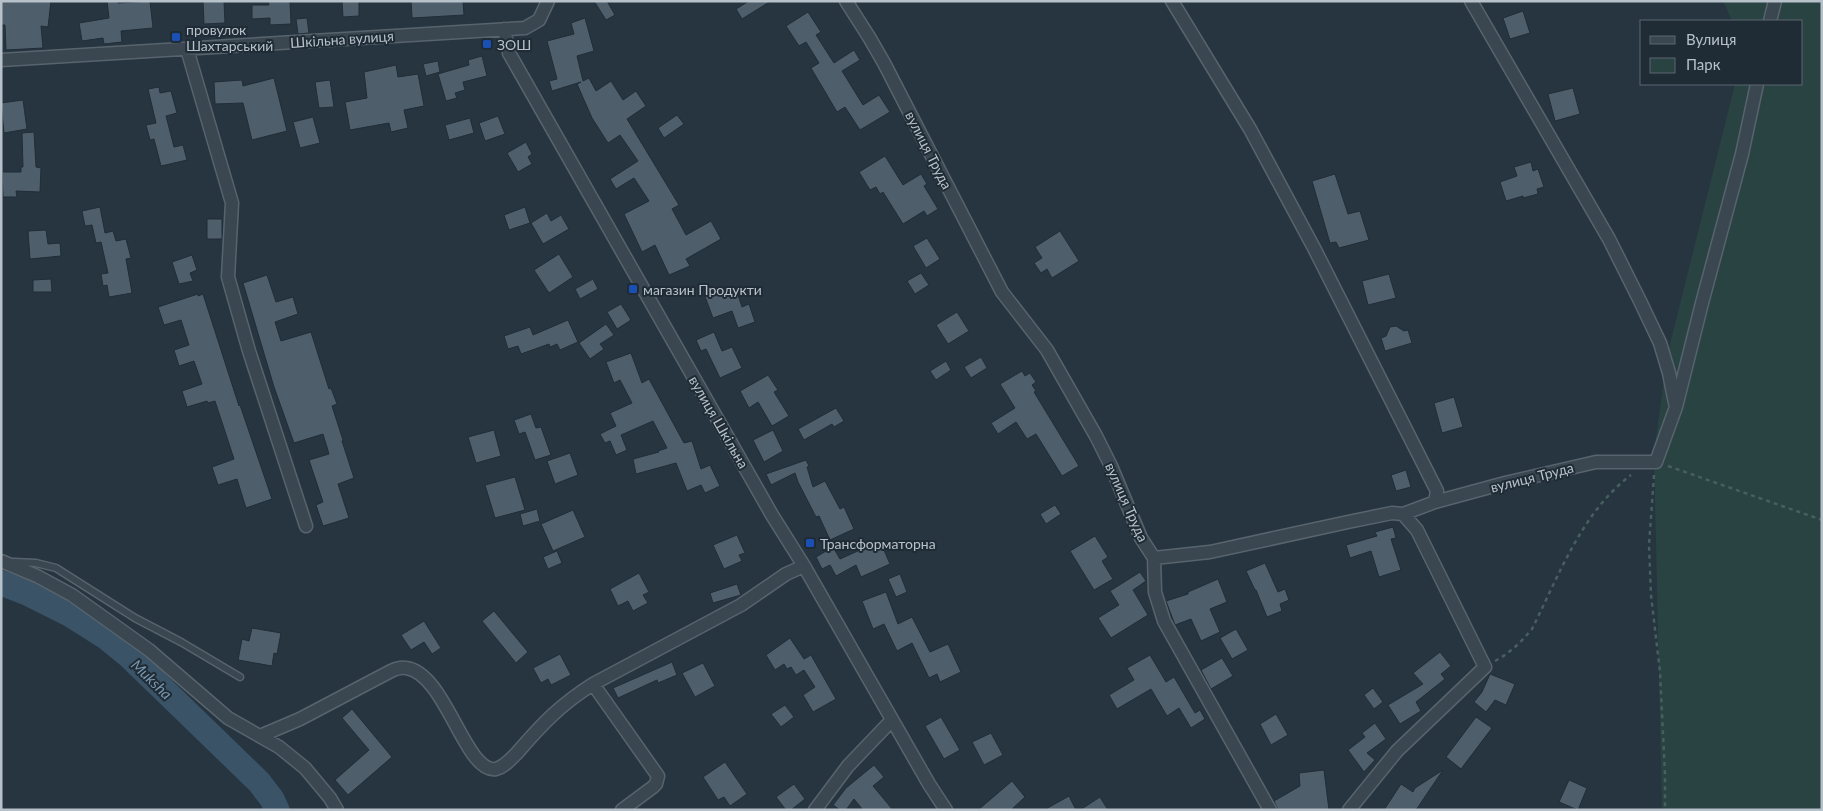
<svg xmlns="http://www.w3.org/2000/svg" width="1823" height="811" viewBox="0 0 1823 811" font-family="Lato,sans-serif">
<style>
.green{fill:#294342}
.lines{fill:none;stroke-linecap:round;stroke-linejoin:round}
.river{stroke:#3a5367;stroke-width:25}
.building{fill:#4f5e6b;stroke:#212d37}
.lane-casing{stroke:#58646d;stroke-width:9}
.street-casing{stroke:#58646d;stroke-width:15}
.path{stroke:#485f5f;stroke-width:2.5;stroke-dasharray:4 4;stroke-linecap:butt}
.lane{stroke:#3a4650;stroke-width:6}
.street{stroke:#3a4650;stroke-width:12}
.transit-dot{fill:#1a4fb4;stroke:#1f2b35;stroke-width:2}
.labels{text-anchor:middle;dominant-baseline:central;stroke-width:4;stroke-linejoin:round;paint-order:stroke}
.poi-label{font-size:14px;fill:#b7c1ca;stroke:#1f2b35;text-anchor:start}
.street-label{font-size:14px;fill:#b7c1ca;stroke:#1f2b35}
.water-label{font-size:15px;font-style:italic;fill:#7896ad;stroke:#1f2b35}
</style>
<rect width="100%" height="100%" fill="#263540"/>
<path class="green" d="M1723,1H1822V810H1662L1654,453L1667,356L1735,84H1802V21H1732Z"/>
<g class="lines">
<path class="river" d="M1,583L27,593L69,614L107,638L129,656L259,782L272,799L277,810"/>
</g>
<path class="building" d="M1,1H51L48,27L41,26L43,48L6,50L5,25H1Z
M107,1H118V3L150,1L153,28L121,31L122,42L104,44L103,38L82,41L79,23L109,18Z
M203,1H224L225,23L204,24Z
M268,1H290L291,24L270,25V18L252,19V5H269Z
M342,1H359V16L343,17Z
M411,1H463L464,15L412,18Z
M594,1H607L615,15L606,20Z
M749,1H771L742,19L736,9Z
M1523,11L1530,33L1510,39L1503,18Z
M808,12L821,32L816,35L834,63L854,50L860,60L842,71L863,105L879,95L890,112L860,130L845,107L837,112L811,68L819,63L806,42L799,46L786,26Z
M307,18L309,33L298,34L296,19Z
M585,18L594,51L577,56L583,81L589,78L596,91L611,81L623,100L636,91L646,106L627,119L679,205L672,209L686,235L711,221L721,239L686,259L690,266L669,275L655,245L642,252L624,214L649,201L634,178L616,189L610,179L638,161L620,135L608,143L592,118L577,84L581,82L552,91L549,81L557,79L547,41L574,34L571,23Z
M482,56L487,76L463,82L465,90L455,93L457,98L446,101L438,74L469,65L468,60Z
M438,61L440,72L426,76L423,64Z
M396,65L398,77L418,74L424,106L404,110L408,128L391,132L389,123L350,130L345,102L367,98L364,72Z
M274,78L287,131L252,140L243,103L215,104L214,82L242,80L243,86Z
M330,80L334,107L319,108L315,82Z
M159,87L160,93L171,91L177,113L166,116L174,147L183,145L187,160L161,166L154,139L150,140L146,125L156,123L148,89Z
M1573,88L1580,114L1555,121L1548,94Z
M23,100L27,129L4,133L1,103Z
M677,115L684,124L664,138L658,128Z
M498,116L505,134L485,141L479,123Z
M313,117L320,143L300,148L293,122Z
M470,118L474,133L449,140L445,125Z
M34,132L36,167L41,168L40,192L16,191L17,197H3L2,172H21V167H23L22,133Z
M526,142L532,154L528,157L532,164L518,172L507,153Z
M885,156L903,185L921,174L927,184L924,186L938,209L927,216L924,211L903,224L883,192L880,194L876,187L870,190L859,172Z
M1531,162L1533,171L1538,169L1544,187L1537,189L1538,194L1523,198V196L1506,201L1500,182L1517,176L1514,167Z
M1335,174L1348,214L1360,211L1369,240L1339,248L1336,242L1330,243L1312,181Z
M100,207L105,233L113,231L116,241L126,239L131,258L126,259L132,293L109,297L107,285L103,286L101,274L108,273L101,242L96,243L92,225L85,226L82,211Z
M525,207L530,223L509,230L504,215Z
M547,213L551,221L561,215L569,229L543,244L531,223Z
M207,219H222V239H207Z
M46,230L48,244L60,243L61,256L30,259L28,231Z
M1060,231L1079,261L1052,278L1047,269L1041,273L1034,263L1042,258L1035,247Z
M927,238L940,259L926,268L913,246Z
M559,254L573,277L549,293L534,270Z
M192,255L197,270L190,273L193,281L179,284L172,262Z
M921,273L929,285L915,294L907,281Z
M1389,274L1396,298L1368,305L1362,281Z
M267,275L276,302L293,297L298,314L275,322L281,341L311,332L329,389L331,388L337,404L332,406L343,440L342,441L354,478L338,484L349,518L323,526L316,505L323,502L309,460L329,454L323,434L294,443L274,387L243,283Z
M51,279L52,292H33V280Z
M593,279L598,289L580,299L575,289Z
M723,288L725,293L736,289L742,307L749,304L755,322L738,328L732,311L713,318L704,294Z
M198,294V296L203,294L239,406L240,405L272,499L246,508L237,479L218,485L212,467L234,459L215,401L208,403L207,401L187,407L182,391L202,384L194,361L179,366L174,350L189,345L181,320L164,325L158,307Z
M621,304L631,320L617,329L607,312Z
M957,312L969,331L948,344L936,325Z
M568,320L578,342L560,350L557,344L550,347L549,344L521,354L518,346L508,349L504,336L530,327L533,335Z
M606,324L614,335L600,344L604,349L590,359L579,343Z
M1396,326L1404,331L1408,330L1412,343L1385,351L1381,338L1386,336L1390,327Z
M714,332L722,351L732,347L742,368L720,378L706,349L701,351L696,340Z
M631,353L642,383L649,379L684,443L692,441L701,469L710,465L720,486L705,493L701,485L687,491L676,463L636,474L633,459L659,452L658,451L667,448L653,421L621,435L627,450L616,455L610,441L605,443L600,434L616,426L610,413L632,403L620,380L614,383L606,362Z
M981,357L987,368L971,378L964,367Z
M946,361L951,370L936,380L930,371Z
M1022,371L1025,376L1030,373L1036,382L1032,385L1036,391L1034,392L1079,466L1062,476L1036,434L1027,439L1016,422L998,434L991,423L1015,408L1000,384Z
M768,375L778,390L774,392L789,416L772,426L758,402L749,408L740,391Z
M1454,397L1463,427L1442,433L1434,403Z
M836,408L844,421L834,427L832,424L804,440L798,429Z
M531,414L536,428L541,427L551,455L535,460L525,432L519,434L514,420Z
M494,430L501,456L476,463L468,437Z
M773,430L783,451L764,462L753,440Z
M570,453L578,475L555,484L547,461Z
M806,460L809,466L807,467L813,487L825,481L840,509L844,507L854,529L830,540L819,516L816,517L798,482L795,473L771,485L766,474Z
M1406,470L1411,487L1396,491L1391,475Z
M515,477L525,510L495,518L485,485Z
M1055,505L1061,514L1046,524L1040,514Z
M537,509L540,521L523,526L520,514Z
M573,510L585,537L553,551L541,524Z
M1393,527L1396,538L1391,539L1401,570L1379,577L1371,551L1350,558L1346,545L1377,536L1375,532Z
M737,535L745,553L739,555L742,561L724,569L713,545Z
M1095,536L1108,557L1102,561L1113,579L1094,590L1070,551Z
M880,541L890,564L861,577L856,565L836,576L830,565L822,569L816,557L833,547L840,559Z
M557,551L562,563L548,569L543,557Z
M1265,563L1278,592L1285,589L1289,600L1280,604L1282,611L1267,617L1256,590H1255L1246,571Z
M1140,572L1146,581L1133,590L1148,615L1111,638L1098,618L1119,605L1110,591Z
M639,573L649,592L643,595L648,603L633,611L628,601L618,606L610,589Z
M900,574L907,592L896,597L888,579Z
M1218,579L1227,602L1210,609L1220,632L1201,641L1191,619L1175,625L1166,601L1188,594V592Z
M737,584L741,595L713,603L710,593Z
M886,592L898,624L912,617L930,652L948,644L961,672L940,682L937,674L929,678L912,643L897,651L884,624L873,629L862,601Z
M494,611L528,652L516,663L482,621Z
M424,621L441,648L432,654L424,642L411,650L401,635Z
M252,628L281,633L277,654L274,653L272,666L238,660L242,639L249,641Z
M1236,629L1248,650L1232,659L1220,638Z
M790,638L804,659L811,655L836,699L813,712L803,695L815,687L804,670L796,675L791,667L787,669L784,664L775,670L766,655Z
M1440,652L1451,666L1441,674L1445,679L1416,702L1421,711L1400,724L1388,705L1423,684L1413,673Z
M560,654L571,675L551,685L548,679L541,683L533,668Z
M1150,655L1166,682L1174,677L1195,713L1200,710L1205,719L1191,728L1179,708L1167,716L1151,689L1117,709L1109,695L1134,680L1127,668Z
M1222,658L1233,676L1211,689L1201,670Z
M672,662L677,675L658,683L657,680L618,698L613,688Z
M703,663L715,686L695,697L682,673Z
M1490,674L1515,684L1506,705L1495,700L1486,712L1474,702L1482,692Z
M1373,688L1383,702L1374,709L1364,695Z
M785,705L794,717L781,727L771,714Z
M352,709L392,757L348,795L335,780L369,750L342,718Z
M1276,714L1288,735L1271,745L1260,724Z
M941,717L960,750L944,759L925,726Z
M1476,717L1492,728L1461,769L1446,757Z
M1375,723L1386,739L1367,753L1375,760L1364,772L1348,750L1365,737L1362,733Z
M991,733L1003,755L984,765L972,742Z
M725,762L747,794L730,806L724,797L718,800L703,777Z
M874,765L884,777L873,786L893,810H863L854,799L846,810H840L833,805L846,788Z
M1324,770L1329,810H1278L1274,801L1300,786L1299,773Z
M1443,770L1416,810H1384L1401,784L1413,792L1415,788Z
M1569,780L1587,788L1578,810L1559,802Z
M1012,781L1025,797L1011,810H978Z
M794,784L805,799L791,810H786L776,797Z
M1069,796L1076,810H1044Z
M1100,797L1108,810H1080Z"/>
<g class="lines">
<g class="lane-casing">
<path id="lane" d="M14,562L36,563L56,568L135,618L181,642L240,677"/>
</g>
<g class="street-casing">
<path id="street" d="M846,1L869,37L884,63L1002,292L1047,350L1096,436L1111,466L1141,538L1154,558
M1172,1L1250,129L1314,248L1437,491L1435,502
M1471,1L1609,239L1640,301L1660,343L1669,373L1675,403
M1770,21L1775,1
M504,29L509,53L772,515L804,566L929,784L946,810
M187,49L232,203L228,277L249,351L306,526
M1,60L525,28L539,20L548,1
M1154,558L1210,552L1348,522L1392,513L1403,514L1435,502L1505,483L1596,462H1656L1676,407L1702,303L1742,154L1757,84
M1154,558L1155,592L1164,621L1270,810
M1,561L37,576L72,595L149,650L228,718L279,747L305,768L330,798L337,810
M260,736L300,719L391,671C395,669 401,667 406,668C446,673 465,774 496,769C504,767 511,759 517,753C542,724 560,705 593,684
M622,810L653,787L656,784L658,776L593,684L741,605L786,574L804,566
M815,810L848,766L892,720
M1349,810L1397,751L1485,667L1417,530L1403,514"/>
</g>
<path class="path" d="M1668,466L1822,520
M1654,475L1649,545L1651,595L1660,672L1665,775V810
M1495,661C1510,653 1521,642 1532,629C1559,575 1582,512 1631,475"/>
<use href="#lane" class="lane"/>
<use href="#street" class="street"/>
</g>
<g class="transit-dot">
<rect x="171" y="32" width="10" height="10" rx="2.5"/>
<rect x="482" y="39" width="10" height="10" rx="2.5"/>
<rect x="628" y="284" width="10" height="10" rx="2.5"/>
<rect x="805" y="538" width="10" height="10" rx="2.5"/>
</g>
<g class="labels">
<g class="poi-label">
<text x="186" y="29">провулок<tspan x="186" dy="16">Шахтарський</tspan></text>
<text x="497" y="44">ЗОШ</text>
<text x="643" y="289">магазин Продукти</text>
<text x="820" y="543">Трансформаторна</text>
</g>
<g class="street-label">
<text transform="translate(342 39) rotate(-4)">Шкільна вулиця</text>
<text transform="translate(929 150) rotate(63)">вулиця Труда</text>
<text transform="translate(719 422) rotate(60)">вулиця Шкільна</text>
<text transform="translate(1532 477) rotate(-14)">вулиця Труда</text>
<text transform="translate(1127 502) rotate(66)">вулиця Труда</text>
</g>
<g class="water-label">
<text transform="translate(152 679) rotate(44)">Muksha</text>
</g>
</g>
<rect width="1823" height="811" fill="none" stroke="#b7c1ca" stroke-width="5"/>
<rect x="1640" y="20" width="162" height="65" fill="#1f2b35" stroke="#5c6771"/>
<rect x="1650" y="36" width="25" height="8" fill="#3a4650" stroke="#5c6771"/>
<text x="1686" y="45" font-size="15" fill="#b7c1ca">Вулиця</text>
<rect x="1650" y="58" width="25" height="15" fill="#294342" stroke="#5c6771"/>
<text x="1686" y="70" font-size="15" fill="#b7c1ca">Парк</text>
</svg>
